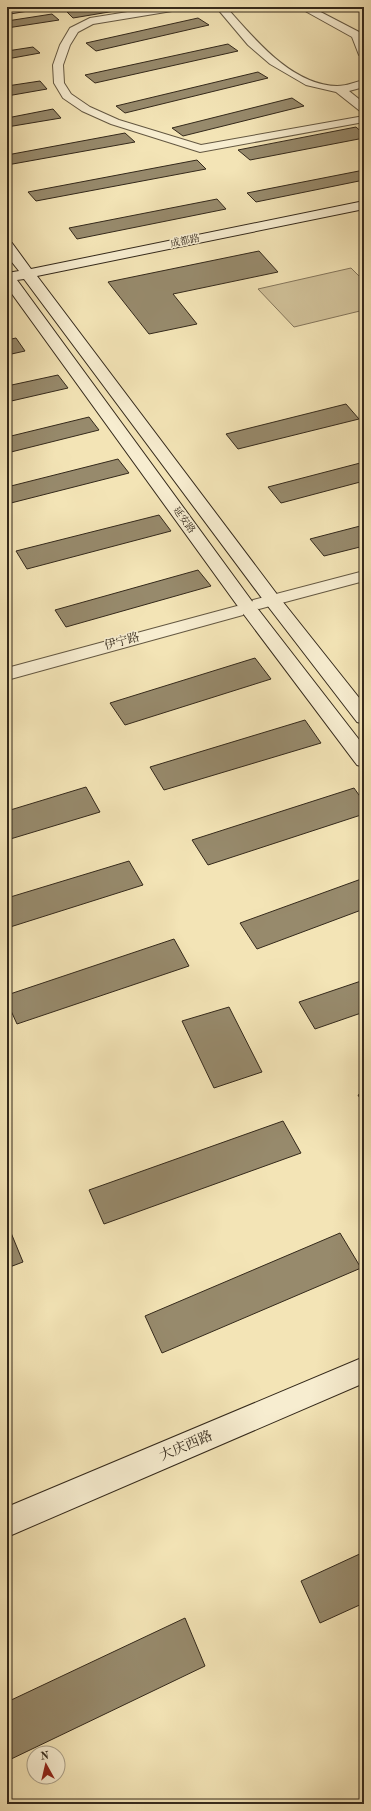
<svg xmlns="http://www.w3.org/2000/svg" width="371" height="1811" viewBox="0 0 371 1811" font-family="'Old Standard TT','Noto Serif SC',serif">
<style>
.green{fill:#d3c49c;stroke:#84765c}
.building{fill:#978a6c;stroke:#34291b}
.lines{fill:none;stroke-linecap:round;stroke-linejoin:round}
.street-casing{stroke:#645842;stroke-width:2}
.secondary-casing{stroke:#34291b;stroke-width:2}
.street{fill:#f7edd0;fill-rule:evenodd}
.secondary{fill:#f7edd0;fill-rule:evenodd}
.labels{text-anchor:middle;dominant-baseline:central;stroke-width:3;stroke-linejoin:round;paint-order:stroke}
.far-street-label{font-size:10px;fill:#34291b;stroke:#f7edd0}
.street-label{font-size:12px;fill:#34291b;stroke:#f7edd0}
.near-street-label{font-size:14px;fill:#34291b;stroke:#f7edd0}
</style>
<rect width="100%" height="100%" fill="#f3e4b6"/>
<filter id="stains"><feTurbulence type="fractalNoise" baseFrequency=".005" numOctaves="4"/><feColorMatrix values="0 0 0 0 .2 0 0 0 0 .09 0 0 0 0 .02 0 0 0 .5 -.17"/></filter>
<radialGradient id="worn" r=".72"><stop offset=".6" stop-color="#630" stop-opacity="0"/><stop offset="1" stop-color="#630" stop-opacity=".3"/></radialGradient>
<path class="green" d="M351,268L364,281V310L294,327L258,289Z"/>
<path class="building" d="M96,7H139L73,18L67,12Z
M52,14L59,20L7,28V21Z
M198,18L209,25L96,51L86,43Z
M228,44L238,51L95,83L85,75Z
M33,47L40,53L7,59V51Z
M258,72L268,78L125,113L116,106Z
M40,81L47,89L7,96V86Z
M292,98L304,106L183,136L172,128Z
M53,109L61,118L7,127V118Z
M356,127L364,134V138L250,160L238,150Z
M125,133L135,142L7,165V155Z
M197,160L206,169L36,201L28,192Z
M364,170V180L256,202L247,193Z
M217,199L226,209L77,239L69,228Z
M259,251L278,272L173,294L197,324L149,334L108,282Z
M16,338L25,351L7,355V340Z
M58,375L68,388L7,402V386Z
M346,404L359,419L238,449L226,434Z
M89,417L99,430L7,453V437Z
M118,459L129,473L7,504V487Z
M364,462V481L281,503L268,487Z
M159,515L171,531L27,569L16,551Z
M364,525V546L324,556L310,539Z
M198,570L211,586L66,627L55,610Z
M255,658L271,679L125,725L110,703Z
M305,720L321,743L164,790L150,767Z
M86,787L100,812L7,840V811Z
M354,788L364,802V814L208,865L192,840Z
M129,861L143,885L7,928V898Z
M364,878V909L257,949L240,923Z
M174,939L189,966L17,1024L7,1002V995Z
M364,980V1012L315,1029L299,1002Z
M229,1007L262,1072L214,1088L182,1021Z
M364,1092V1105L358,1095Z
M283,1121L301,1153L104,1224L89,1190Z
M7,1223L23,1262L7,1268Z
M340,1233L361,1268L162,1353L145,1316Z
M364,1552V1603L320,1623L301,1581Z
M185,1618L205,1666L7,1761V1702Z"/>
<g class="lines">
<g class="street-casing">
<path id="street" d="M159,7H183L178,10L93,24L78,32L70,45L63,65L64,83L71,94L90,107L119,120L201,145L364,116V122L200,152L111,124L82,111L63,98L54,83L53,65L60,45L70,28L90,18Z
M216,7H226C254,38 291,85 337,86C347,86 355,82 364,80V87L349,91L364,103V112L360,111L336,92L306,85L270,64L248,45Z
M298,7H311L361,33L364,40V58L359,55L352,37Z
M364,571V581L259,609L253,608L251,604L253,600Z
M237,606L243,607L245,611L243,615L7,680V668Z"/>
</g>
<g class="secondary-casing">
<path id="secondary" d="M37,7L31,10L7,14V8Z
M364,201V209L37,276L279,597L364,704V724L357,722L267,605L24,279L17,280L254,604L364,746V767L357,765L242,612L7,287V273L19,271L7,256V242L12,243L31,269Z
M364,1357V1383L7,1537V1507Z"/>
</g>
<use href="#street" class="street"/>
<use href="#secondary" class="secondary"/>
</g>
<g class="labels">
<g class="far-street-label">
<text transform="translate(185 241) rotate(-12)">成都路</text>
<text transform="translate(184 520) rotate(54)">延安路</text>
</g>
<g class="street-label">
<text transform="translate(122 642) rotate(-15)">伊宁路</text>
</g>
<g class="near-street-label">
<text transform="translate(186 1446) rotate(-23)">大庆西路</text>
</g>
</g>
<rect width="371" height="1811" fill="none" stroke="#f3e4b6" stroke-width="24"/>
<rect x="8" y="8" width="355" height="1795" fill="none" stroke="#34291b" stroke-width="2"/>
<rect x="12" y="12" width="347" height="1787" fill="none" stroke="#34291b"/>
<g transform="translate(46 1765) rotate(352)"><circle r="19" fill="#f7edd0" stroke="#a99f88"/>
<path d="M0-3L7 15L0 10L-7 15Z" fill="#8f2418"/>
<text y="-6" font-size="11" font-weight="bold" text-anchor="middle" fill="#34291b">N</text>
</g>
<rect width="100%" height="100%" filter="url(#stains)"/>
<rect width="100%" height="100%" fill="url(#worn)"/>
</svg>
